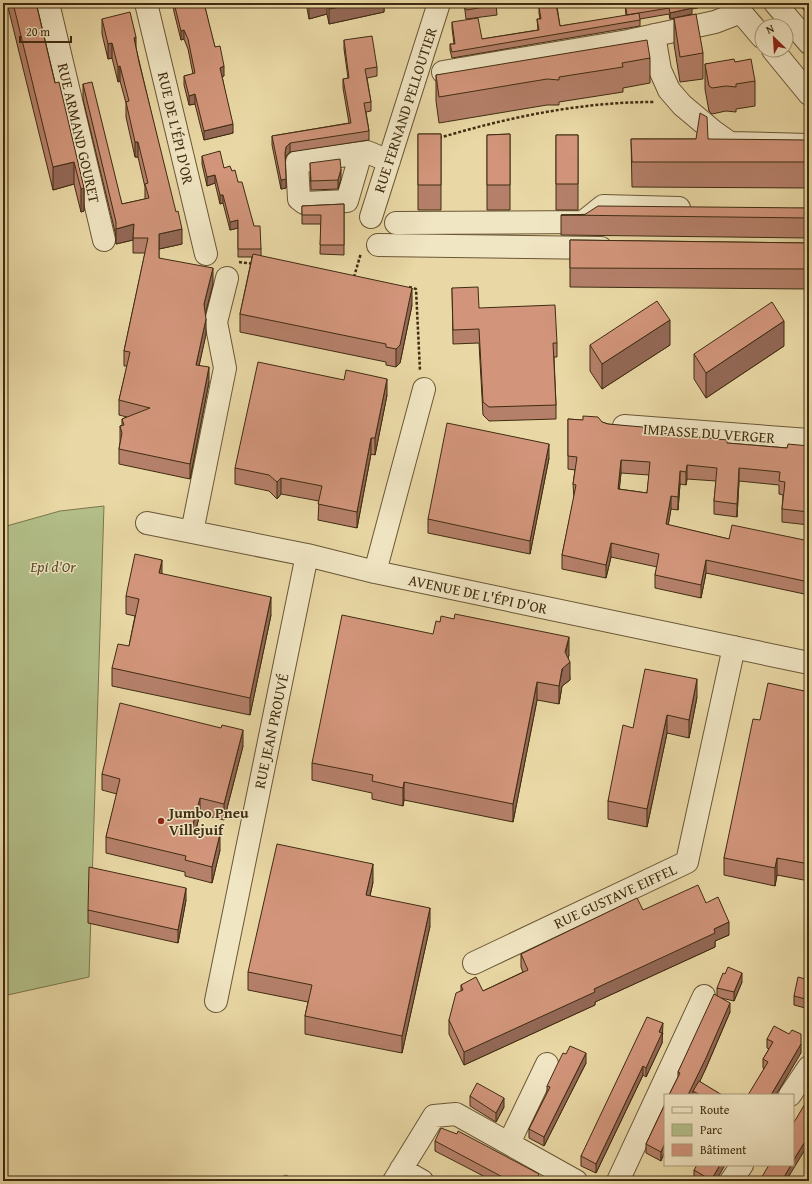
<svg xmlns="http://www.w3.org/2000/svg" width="812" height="1184" viewBox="0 0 812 1184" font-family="'Gentium Book Plus',serif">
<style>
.green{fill:#b3bf89;stroke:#79764d}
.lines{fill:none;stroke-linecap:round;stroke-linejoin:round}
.minor-casing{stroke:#6a5736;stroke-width:24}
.path{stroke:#3f2c11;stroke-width:2.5;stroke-dasharray:3 2;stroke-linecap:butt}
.minor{stroke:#f1e6c4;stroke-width:22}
.wall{fill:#b5806a;stroke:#3f2c11;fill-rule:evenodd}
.shaded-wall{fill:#936856;stroke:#3f2c11}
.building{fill:#d2957b;stroke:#3f2c11;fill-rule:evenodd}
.poi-dot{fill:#8f2418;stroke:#f1e6c4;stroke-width:1.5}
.labels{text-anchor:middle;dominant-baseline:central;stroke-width:3;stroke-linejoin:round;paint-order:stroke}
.street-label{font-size:15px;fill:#3f2c11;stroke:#f1e6c4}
.park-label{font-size:15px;font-style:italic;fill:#564929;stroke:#f1e6c4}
.poi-label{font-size:15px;font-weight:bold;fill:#3f2c11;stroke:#f1e6c4;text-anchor:start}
</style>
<rect width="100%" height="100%" fill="#e9d8a5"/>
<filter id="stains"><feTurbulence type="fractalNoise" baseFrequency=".005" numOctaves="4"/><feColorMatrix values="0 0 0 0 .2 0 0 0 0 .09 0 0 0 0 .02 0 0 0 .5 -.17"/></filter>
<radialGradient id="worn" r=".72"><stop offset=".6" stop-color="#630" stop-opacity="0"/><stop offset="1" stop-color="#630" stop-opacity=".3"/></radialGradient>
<path class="green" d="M104,506L89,977L3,996V527L60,511Z
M286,1175L297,1181H272Z"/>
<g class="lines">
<g class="minor-casing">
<path id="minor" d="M48,3L104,240
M146,3L206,254
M733,3L762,37
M775,3L809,43
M654,35L660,70L669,90L682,105L713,131L730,143L809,145
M773,50L809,94
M443,72L628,41L715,22L741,12
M361,153L347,201L304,203L299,199L297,162L361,153L367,152L389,161
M371,217L439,3
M396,223L583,222L603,206L679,208
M378,245L601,248
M624,426L809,440
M147,523L307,555L375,572L809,663
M192,532L225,368L216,322L227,278
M375,572L424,389
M474,963L687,862L734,647
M216,1001L307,555
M790,1095L809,1067
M509,1143L547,1064
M401,1169L422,1181
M394,1181L434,1116L456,1114L576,1181
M618,1181L704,996
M731,1181L742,1165"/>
</g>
<path class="path" d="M439,138C509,117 581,102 654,102
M239,262L254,264
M354,277L361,253
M409,287L416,289L420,371"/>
<use href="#minor" class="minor"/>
</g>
<path class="wall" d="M7,3H36L55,83L84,188V211L81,212L74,184L53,190Z
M173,3H206V7H205L210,29L215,47L224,76H222L233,133L204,140L195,104L189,105L184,85V76L193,74L188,49L184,39L181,40L174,12Z
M306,3H384V12L329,24L327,14L309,19Z
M464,3H496L497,15L466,19Z
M547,3H562V5L557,6L560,26L626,16L625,3H698V8L692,9L670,19L669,14L640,19V26L452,58L450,50V44H454L452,28V22L482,39L538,30L537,19H540L539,13V7L547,6Z
M798,3H809V16Z
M674,18L703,53V79L680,82L674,44Z
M102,19L136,48L182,244L159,249V258L213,284L205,314L206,334L199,365L209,382L190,479L119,464V449L120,442V426H122V419L127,417L119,415V400L127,366H124V351L145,253H133V240L116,244V236L83,99V84L122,204L145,199V187L138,157H135L126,117V103L120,81L118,82L112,58L108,59L102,34Z
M344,40L377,67V76L367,78L371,102V111L366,112L369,131V140L290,152L286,156L285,161L286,188L281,189L272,145V136L349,123L343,88V79L348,78L344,49Z
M650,58V83L623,88V92L559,102V105H547L439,123L436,101V75Z
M735,62L755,81V106L736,109V112L726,111L712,114L709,111L705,89V64Z
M418,134H441V210H418Z
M510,134V210H487V135Z
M556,135H578V210H556Z
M631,139H708L809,162V188L632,187Z
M202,156L224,168L232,171L238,182L254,226L261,249V256L412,305L400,363L396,367L386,365V362L240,332V314L252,257H238V228L230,230L223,203L220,204L215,183L207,186L202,164Z
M310,163L341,179L338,189L311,190Z
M344,204V255L320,254L321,224H302V206Z
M809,208V238L561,235V215Z
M570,240L809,243V289L570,287Z
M452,288L479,308L557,343V357H554L556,405V419L489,421L483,415L479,343L453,344Z
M590,345H670L602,389L590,371Z
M784,346L706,398L694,379V354Z
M387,395L375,455L371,454L357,528L318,520L319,501L281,494L277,499L269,491L235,484V468Z
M568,419L602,422L608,424L654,430L660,433L727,443L787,448L809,446V525L782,522V509L783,495L779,494V485L739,481L737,517L714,514V501L716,481L687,479L686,485L680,484L678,510L671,509L668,525L729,539L809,541V595L706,573L701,598L655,588V575L657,567L611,557L606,578L562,569V555L574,498L573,484L575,470L568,469ZM621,473L649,475L647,493L619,489Z
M549,458L530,554L428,533V519Z
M162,574L271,615L250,715L112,686V668L129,646L135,616L126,614V596Z
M433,634L569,655L568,658L570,680L562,686L559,704L537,700L513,822L404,800L403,806L372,799V793L312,780V763Z
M809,692V881L777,875L775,886L724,875V858L760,720Z
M697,697L689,738L667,733L647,827L608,819V801L633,728Z
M243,746L224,820L200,814L196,829L220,850L212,883L185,876V872L106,853V837L117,794L102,790V774Z
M373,882L370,896L430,926L402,1053L305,1034V1016L308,1002L248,990V972Z
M186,900L178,943L88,923V910Z
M706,903L729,935L715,941V947L595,1002V1005L464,1065L449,1034V1020L461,991V985L483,991L523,972L521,967V954L643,910Z
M809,980V1009L794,1005V996Z
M742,982L734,1001L721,998L730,1012L706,1068L699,1082L722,1095H669L678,1077V1072L717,996V988Z
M663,1033L662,1035V1043L646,1077L643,1075L596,1173L581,1166V1156Z
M767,1039L801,1053L764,1069L763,1068V1059L769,1049L767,1048Z
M586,1063L544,1146L529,1138V1129L547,1093V1086Z
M470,1096L504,1107L496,1122L470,1106Z
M665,1104L661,1161L646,1153V1144Z
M435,1141L539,1177L547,1181H493L435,1151Z
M694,1170L716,1181H697L694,1180Z"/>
<path class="shaded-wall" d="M202,3H206V7L202,8Z
M315,3H327V14L309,19V4Z
M359,3H384V12L329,24V9Z
M692,8V14L670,19V13Z
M184,30V39L181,40V31Z
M136,37V52L134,38Z
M112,43V58L108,59V44Z
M120,66V81L118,82V67Z
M224,66V76L220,77V68Z
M195,94V104L189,105V96Z
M233,124V133L204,140V131Z
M135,142H138V157H135Z
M290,143V152L286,156L285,162V153L286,147Z
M74,162V184L53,190V167Z
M341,169V179L338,189V180Z
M215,175V183L207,186V177Z
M286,179V188L281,189V180Z
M84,188V211L81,212V189Z
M220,195H223V203L220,204Z
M238,220V228L230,230V222Z
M134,224L133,240L116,244V229Z
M182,229V244L159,249V234Z
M213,268V284L204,319V304Z
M412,288V305L400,363L396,367V349Z
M206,319V334L196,380V365Z
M670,320V345L602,389V364Z
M784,321V346L706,398V373Z
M209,367V382L190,479V464Z
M387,379V395L375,455V438Z
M371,438V454L357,528V512Z
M549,444V458L530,554V541Z
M621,460V473L618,503V489Z
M687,465V479L686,485V472Z
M739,468V481L737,517V504Z
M680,471V484L678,510V497Z
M281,478V494L277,499V482Z
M671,496V509L666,538V524Z
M611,543V557L606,578V565Z
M162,560V578L159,573Z
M706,560V573L701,598V585Z
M271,597V615L250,715V698Z
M569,637V655L566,665L570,662V680L562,686L559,704V686Z
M697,679V697L689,738V720Z
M537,682V700L513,822V804Z
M667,715V733L647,827V809Z
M243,730V746L224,820V804Z
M404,782V800L403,806V788Z
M200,798V814L192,844V828Z
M220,834V850L212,883V867Z
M777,858V875L775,886V868Z
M373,864V882L366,913V895Z
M186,888V900L178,943V930Z
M430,908V926L402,1053V1036Z
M729,922V935L715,941V947L595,1002V1005L464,1065V1052L594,989L714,929Z
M742,973V982L734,1001V992Z
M730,1003V1012L706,1068L695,1092L693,1091V1095H688Z
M663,1023L662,1043L646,1077V1068L659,1032Z
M801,1044V1053L776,1095H771Z
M586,1053V1063L544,1146V1137Z
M643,1066V1075L596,1173V1164Z
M504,1098V1107L496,1122V1113Z
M809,1135V1143L786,1181L783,1179L791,1165H793V1161Z
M665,1143V1152L661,1161V1152Z
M720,1165H725L716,1181H711V1180Z"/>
<path class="building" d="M13,3H36L55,83L59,82L84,188L81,189L74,162L53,167Z
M174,3H204L215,47L220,46L224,66L220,68L233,124L204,131L195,94L189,96L184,76L195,73L188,39L184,30L181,31Z
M328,3H359L329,9Z
M465,3H496L497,5L466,10Z
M625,3H691L692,8L670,13L669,8L627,15Z
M556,4L560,26L639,13L640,20L452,52L450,44H455L452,22L478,18L482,39L539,30L537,19H541L539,7Z
M130,12L136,37L134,38L139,62L176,212L178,211L182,229L159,234V258L213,268L204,304L206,319L196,365L209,367L190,464L119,449L122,433L120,426L124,425L122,419L150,408L119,400L130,352L124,351L148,238H133L134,224L116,229V222L83,84L92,82L122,204L149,198L145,184L148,183L138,142H135L126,102L129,101L120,66L118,67L112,43L108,44L102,19Z
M696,14L703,53L680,57L674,18Z
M372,36L377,67L365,69L371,102L364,103L369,131L290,143L286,147L285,153L286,179L281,180L272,136L351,123L343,79L349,78L344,40Z
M647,40L650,58L622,63L623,67L559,77V80L547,79L439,97L436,75Z
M734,59L735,62L751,59L755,81L736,84V87L726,86L712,88L709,86L705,64Z
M700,113L707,117L708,139L809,140V162H632L631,139H696Z
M418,134H441V185H418Z
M510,134V185H487V135Z
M556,135H578V184H556Z
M220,151L224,168L230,166L232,171L235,170L238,182H242L254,226H260L261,249H238V220L230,222L223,195H220L215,175L207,177L202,156Z
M340,159L341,169L338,180L311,181L310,163Z
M344,204V245H320L321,215H302V206Z
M598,206L809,208V218L561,215H584Z
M570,240L809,243V269L570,268Z
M253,254L412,288L400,345L396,349L386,347V344L240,314Z
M478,287L479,308L555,305L557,343H553L556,405L489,407L483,402L479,329L453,330L452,288Z
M657,301L670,320L602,364L590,345Z
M772,302L784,321L706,373L694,354Z
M258,362L344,380L346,370L387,379L375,438H371L357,512L318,504L322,486L281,478L277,482L269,475L235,468Z
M583,416L598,417L602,422L608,424L654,428V430L660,431V433L727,440V443L787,448L788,444L809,446V512L782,509L785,482L779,481L780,472L739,468L737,504L714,501L717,468L687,465L686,472L680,471L678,497L671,496L666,524L729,539L732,525L809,541V582L706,560L701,585L655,575L659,554L611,543L606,565L562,555L576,485L573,484L577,457L568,456V419L583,420ZM621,460L650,462L647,493L618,489Z
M447,423L549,444L530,541L428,519Z
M135,554L162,560L159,573L271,597L250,698L112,668L118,644L129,646L139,599L126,596Z
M455,614L569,637L565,652L570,662L562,669L559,686L537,682L513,804L404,782L403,788L372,781L373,775L312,763L342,615L433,634L436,621L440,622L441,616L454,619Z
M645,669L697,679L689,720L667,715L647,809L608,801L623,725L633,728Z
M768,683L809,692V864L777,858L775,868L724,858L753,719L760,720Z
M120,703L221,728L222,725L243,730L224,804L200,798L192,828L220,834L212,867L185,860L186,856L106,837L120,779L102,774Z
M277,844L373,864L366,895L430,908L402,1036L305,1016L312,985L248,972Z
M89,867L186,888L178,930L88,910Z
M698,885L706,903L718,897L729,922L714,929L715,933L594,989L595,992L464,1052L449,1020L456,993L463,990L461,985L476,977L483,991L528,970L521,954L637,898L643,910Z
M728,967L742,973L734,992L717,988L723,973L725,974Z
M798,977L809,980V1000L794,996Z
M714,994L730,1003L706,1058L688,1095H669L680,1073L678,1072Z
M647,1017L663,1023L659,1032L662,1033L646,1068L643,1066L596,1164L581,1156Z
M774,1026L789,1034L792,1030L801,1034V1044L771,1095H748L768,1062L763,1059L773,1042L767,1039Z
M570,1046L586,1053L544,1137L529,1129L550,1087L547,1086L557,1065L563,1053L566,1054Z
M699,1081L722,1095H700L693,1091Z
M477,1083L504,1098L496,1113L470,1096Z
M809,1097V1135L793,1161V1124Z
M665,1104V1143L661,1152L646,1144Z
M441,1128L457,1134L458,1131L539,1174L538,1176L547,1181H510L435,1141Z
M697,1165H720L711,1180L694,1170Z
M769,1165H791L783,1179L786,1181H753L756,1177L760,1180Z"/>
<circle class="poi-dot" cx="161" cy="821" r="4"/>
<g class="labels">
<g class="street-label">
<text transform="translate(405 110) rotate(-72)">RUE FERNAND PELLOUTIER</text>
<text transform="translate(176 128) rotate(77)">RUE DE L'ÉPI D'OR</text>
<text transform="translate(79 133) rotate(77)">RUE ARMAND GOURET</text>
<text transform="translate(709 433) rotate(4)">IMPASSE DU VERGER</text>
<text transform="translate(478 594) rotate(12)">AVENUE DE L'ÉPI D'OR</text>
<text transform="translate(271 731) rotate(-78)">RUE JEAN PROUVÉ</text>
<text transform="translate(615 896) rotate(-25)">RUE GUSTAVE EIFFEL</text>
</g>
<g class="park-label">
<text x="53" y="566">Epi d'Or</text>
</g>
<g class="poi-label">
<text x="169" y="812">Jumbo Pneu<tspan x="169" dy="17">Villejuif</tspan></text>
</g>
</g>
<rect width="812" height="1184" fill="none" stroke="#e9d8a5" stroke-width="16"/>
<rect x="4" y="4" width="804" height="1176" fill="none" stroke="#3f2c11" stroke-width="2"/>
<rect x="8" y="8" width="796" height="1168" fill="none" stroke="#3f2c11"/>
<rect x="664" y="1094" width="130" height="72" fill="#f1e6c4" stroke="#aa9c7c"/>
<rect x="672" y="1107" width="20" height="6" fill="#f1e6c4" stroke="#aa9c7c"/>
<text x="700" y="1114" font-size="12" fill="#3f2c11">Route</text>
<rect x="672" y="1124" width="20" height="12" fill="#b3bf89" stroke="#aa9c7c"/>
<text x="700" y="1134" font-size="12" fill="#3f2c11">Parc</text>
<rect x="672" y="1144" width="20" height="12" fill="#d2957b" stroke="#aa9c7c"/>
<text x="700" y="1154" font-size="12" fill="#3f2c11">Bâtiment</text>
<g transform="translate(774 38) rotate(335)"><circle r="19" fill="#f1e6c4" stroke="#aa9c7c"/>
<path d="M0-3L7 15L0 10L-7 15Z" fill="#8f2418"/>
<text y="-6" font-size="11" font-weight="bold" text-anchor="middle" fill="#3f2c11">N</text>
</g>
<path d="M20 36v6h51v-6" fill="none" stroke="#3f2c11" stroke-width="2"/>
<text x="26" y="36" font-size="12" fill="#3f2c11" stroke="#f1e6c4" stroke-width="3" paint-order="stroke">20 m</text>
<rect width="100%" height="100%" filter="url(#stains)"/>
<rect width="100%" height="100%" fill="url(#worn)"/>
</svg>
